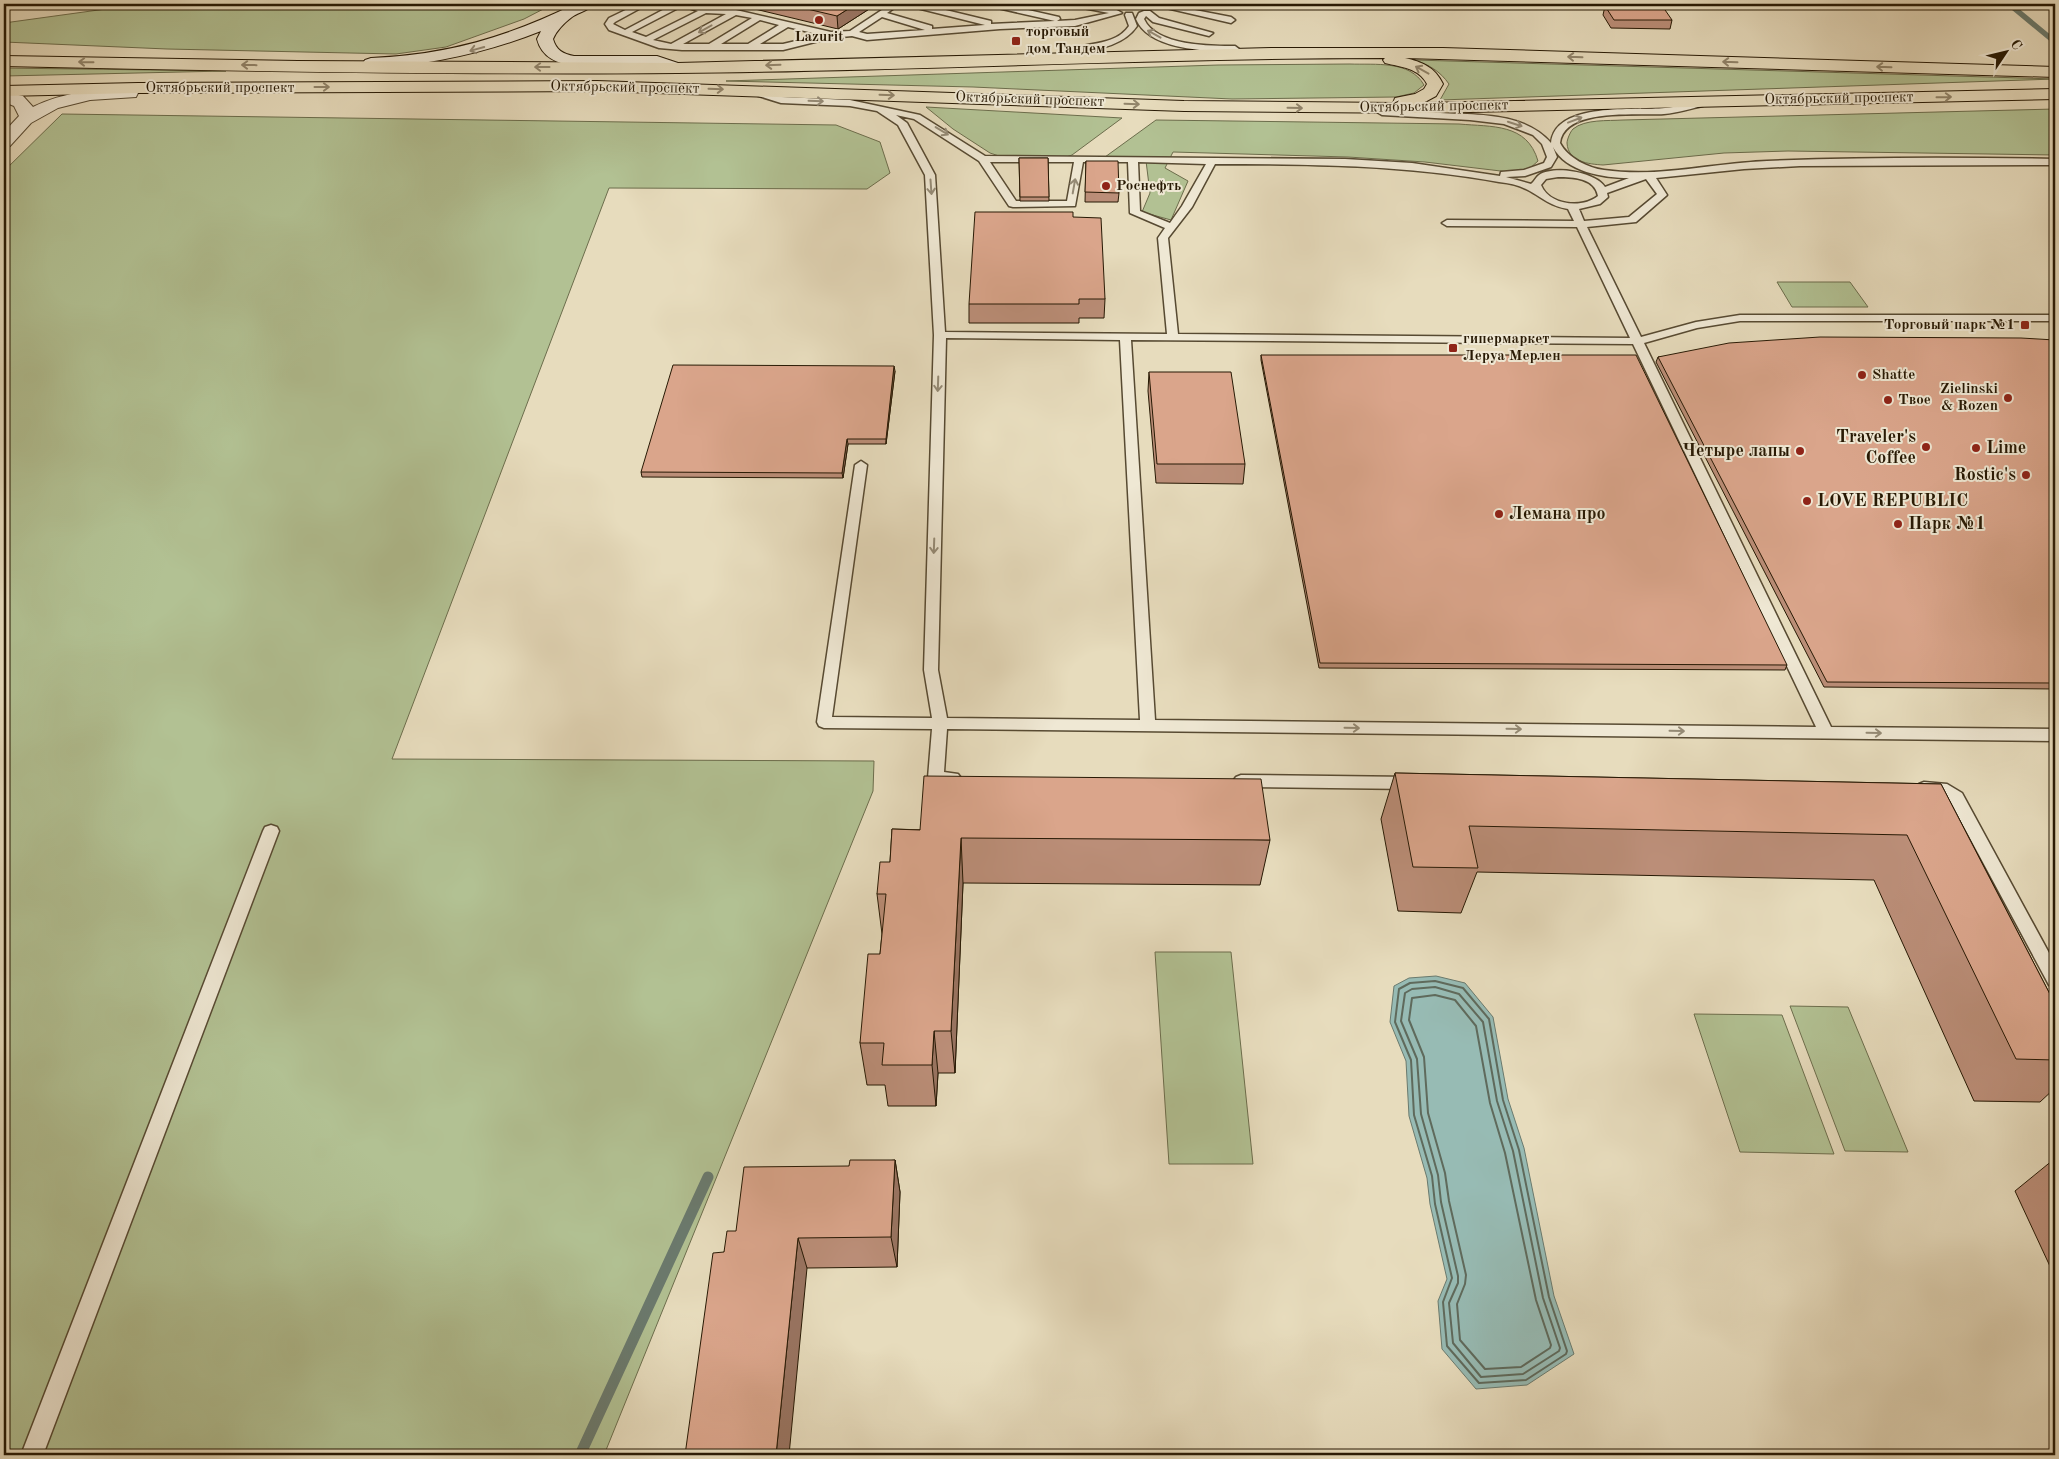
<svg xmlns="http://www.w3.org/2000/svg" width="2059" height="1459" viewBox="0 0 2059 1459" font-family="'Old Standard TT',serif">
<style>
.green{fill:#b2c193;stroke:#6c6d4c}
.water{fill:#97bbb4;stroke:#6a7a6e}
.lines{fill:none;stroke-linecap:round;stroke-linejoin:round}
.shore{stroke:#5f6a5c;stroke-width:2}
.stream-far1{stroke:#6a7a6e;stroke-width:5.5}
.stream{stroke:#6a7a6e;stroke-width:11}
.lane-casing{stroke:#574a32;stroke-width:3}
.street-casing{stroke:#574a32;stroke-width:2}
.secondary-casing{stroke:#271904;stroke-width:2}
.primary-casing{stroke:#271904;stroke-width:2}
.lane{fill:#efe8d4;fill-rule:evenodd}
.street{fill:#efe8d4;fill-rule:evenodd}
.secondary{fill:#efe8d4;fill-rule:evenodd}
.primary{fill:#e7dcbd;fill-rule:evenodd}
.wall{fill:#bb8e78;stroke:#271904}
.shaded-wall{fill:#997461;stroke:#271904}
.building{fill:#daa58b;stroke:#271904}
.oneway{stroke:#958b76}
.oneway2{stroke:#91846a}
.poi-dot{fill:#8f2418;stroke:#efe8d4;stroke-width:2}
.labels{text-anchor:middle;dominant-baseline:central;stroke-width:4;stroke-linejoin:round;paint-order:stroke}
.far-poi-label{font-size:15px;font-weight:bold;fill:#271904;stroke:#efe8d4;text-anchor:start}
.far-street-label{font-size:15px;fill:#271904;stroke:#efe8d4}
.poi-label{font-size:18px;font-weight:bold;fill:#271904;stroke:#efe8d4;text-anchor:start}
</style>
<rect width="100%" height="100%" fill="#e7dcbd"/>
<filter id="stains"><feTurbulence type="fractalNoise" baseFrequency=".004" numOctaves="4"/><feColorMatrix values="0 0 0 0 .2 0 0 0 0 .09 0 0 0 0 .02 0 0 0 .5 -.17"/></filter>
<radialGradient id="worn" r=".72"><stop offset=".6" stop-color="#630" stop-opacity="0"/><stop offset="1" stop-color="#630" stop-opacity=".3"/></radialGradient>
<path class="green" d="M142,4H553L524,19L446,47L396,54L167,49L4,42V23Z
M1415,60L2055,79L1440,100L1449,84C1440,71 1429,65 1415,60Z
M1350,64C1375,65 1410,60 1424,85L1414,93L1396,97L1232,99L973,87L726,81L1218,65Z
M4,68L226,71L4,76Z
M926,107L1122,118L1072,155L1060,159L1005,158L990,153L953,129Z
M2055,109V155L1788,151L1724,153L1603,165C1588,164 1568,162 1567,143C1567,140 1570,132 1573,129C1585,119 1608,121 1623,120Z
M62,114L836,125L880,142L890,173L867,189L609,188L392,759L874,761L873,791L604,1455H4V171Z
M1156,120L1459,124C1492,127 1527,123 1538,161L1529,169L1509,172L1425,162L1348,157L1173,152L1165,168L1188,181L1171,220L1142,212L1150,193L1146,161L1108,160L1105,157Z
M1777,282H1850L1868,307H1792Z
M1155,952H1231L1253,1164H1169Z
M1790,1006L1848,1007L1908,1152L1845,1151Z
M1694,1014L1782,1015L1834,1154L1740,1152Z"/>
<path class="water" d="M1436,976L1465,983L1493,1017L1508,1099L1524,1148L1554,1296L1574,1354L1527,1385L1476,1389L1442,1349L1438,1301L1447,1279L1430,1204L1427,1178L1409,1116L1406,1061L1390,1022L1394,986L1409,978Z"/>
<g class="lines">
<path class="shore" d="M1435,981L1463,988L1489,1019L1503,1100L1519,1150L1549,1297L1567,1351L1566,1354L1526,1380L1479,1383L1447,1346L1443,1302L1452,1278L1435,1204L1432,1176L1414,1115L1411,1060L1395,1022L1399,989L1410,983Z
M1435,987L1459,994L1483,1022L1497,1101L1513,1151L1543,1298L1560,1348L1559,1351L1523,1374L1481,1377L1453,1343L1449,1303L1458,1283V1276L1441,1202L1438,1175L1421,1114L1417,1059L1401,1021L1405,993L1412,989Z
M1435,995L1455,1000L1476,1026L1490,1103L1505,1153L1536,1300L1551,1345L1550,1348L1521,1367L1485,1369L1460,1340L1457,1304L1465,1284L1466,1275L1449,1201L1445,1173L1428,1113L1424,1057L1409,1020L1412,998Z"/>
<path class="stream-far1" d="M2009,4L2055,42"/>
<path class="stream" d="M580,1455L708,1177"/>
<g class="lane-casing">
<path id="lane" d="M4,4H28L24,6L4,8Z
M638,4H648L615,22L613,24L625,30L674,4H691L705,8L736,10L831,32L850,31L891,4H900L887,13L932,26V29L985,25L909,6L908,4H921L991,21V24L1055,21L989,6L988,4H1001L1059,17L1060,19L1057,21L1075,20L1109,13L1073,6L1069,4C1086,4 1109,4 1122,13L1075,26L1000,29L867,40L852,36L831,38L783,50H682L659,48L609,30L605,24L609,18ZM682,6L698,11L646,37L632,32ZM706,13L726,14L671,44L653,40ZM736,15L752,18L709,44H683ZM882,17L925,30L867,34L859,32ZM760,20L779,25L748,44H721ZM788,27L821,35L783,44H760Z
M1149,4H1164L1231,17L1235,20L1231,23Z
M1144,11H1150L1159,18L1213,33L1209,36L1153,22L1146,16L1144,19C1156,46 1211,46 1235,46L1239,49L1235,52C1206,51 1149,50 1136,19L1139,13Z
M1126,13H1132L1137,26C1123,47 1093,50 1070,55L1066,52C1081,41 1114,48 1129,26L1125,15Z
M752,88L782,97L850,100L920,115L985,156L1345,159L1412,163L1500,176L1501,172L1524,170L1544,163L1547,157L1542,144L1533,135L1504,124L1470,120L1382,115L1377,112L1382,109C1401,110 1420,112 1440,113C1477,115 1524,112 1551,143C1555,101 1636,111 1665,108C1678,107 1690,103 1703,100L1708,103L1706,105C1693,108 1678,113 1664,114C1639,116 1564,107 1560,143C1568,158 1588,168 1604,170C1659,178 1712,163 1767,161C1863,157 1959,157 2055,159V165L1800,166L1744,169L1656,178L1667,195L1636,222L1587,227L1641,337L1696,322L1740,315H2055V321H1740L1697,328L1644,343L1831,727L2055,729V741L947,729L944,772L958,774L961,778L958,782L953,784L931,782L928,778L932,729L824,728L819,726L817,722L855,465L861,461L867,465L832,717L932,718L924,670L934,335L925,175L898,125L877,111L850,106L781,103L749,93L747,91ZM896,115L914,119L979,161L1009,206L1013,207L1075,206L1083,162H1128L1130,213L1165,228L1158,238L1167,334L945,332L935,175L907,123ZM1553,147C1566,172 1604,178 1629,178L1605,187C1595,172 1554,165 1539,175C1536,177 1534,182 1531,184L1506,177L1525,176L1551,167L1557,157ZM990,162H1074L1067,201H1016ZM1138,162L1206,164L1182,206L1170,223L1140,211ZM1215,164C1311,164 1404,165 1499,182C1509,183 1519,185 1528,190C1543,198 1550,206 1568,209L1574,221L1447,220L1442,223L1447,226L1577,227L1630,338L1178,334L1168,238L1192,207ZM1558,177C1573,177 1595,178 1598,196C1582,209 1549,205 1541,185L1546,179ZM1646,179L1657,194L1629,217L1584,221L1579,209L1600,204L1608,197L1607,193ZM946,338L1120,340L1140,720L947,718L938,670ZM1131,340L1633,344L1816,727L1155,720Z
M1241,775L1411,777L1416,779L1419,783L1416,787L1411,789L1241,787L1236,785L1233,781L1236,777Z
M1924,782L1947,784L1962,793L2055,964V987L2049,985L1950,801L1943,796L1919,792L1916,788L1919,784Z
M271,825L277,827L279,831L43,1455H21L263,831L265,827Z"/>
</g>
<g class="street-casing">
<path id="street" d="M130,88L136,89L138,93L136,97L90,100L58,108L31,123L10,146L4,147V132L19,116L14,106L4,102V92L23,96L33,107C63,92 97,89 130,88Z"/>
</g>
<g class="secondary-casing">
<path id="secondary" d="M575,4H594C588,11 579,12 572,17C564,23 557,30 553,39C556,50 563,54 574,56H657L684,65L686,68L684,71L678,73L656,66H574C557,63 542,58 537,39L541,31C486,53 430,65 371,68L365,66L363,63L365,60L371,58C446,55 508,37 575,4Z"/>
</g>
<g class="primary-casing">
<path id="primary" d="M1271,48H1443L2055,67V77L1405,58C1422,62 1435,67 1443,84L1436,96L1423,103L2055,89V99L1426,113L1184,111L597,91L138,93L4,96V86L138,83L597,81L1184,101L1393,103L1395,98L1415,94L1424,89L1427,84C1419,68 1401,67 1385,63L1383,60L1385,58C1149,58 913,71 677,73C453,75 228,71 4,66V56L298,61L678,63Z"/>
</g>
<use href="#lane" class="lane"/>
<use href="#street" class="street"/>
<use href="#secondary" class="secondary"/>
<use href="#primary" class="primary"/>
</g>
<path class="wall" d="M734,4H877L838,29Z
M1605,6L1672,20L1670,29L1611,28L1603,15Z
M1019,158H1048L1049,201H1020Z
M1086,161L1119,193L1118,202H1085Z
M1073,217L1105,299L1104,318H1079V323H969V304Z
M2055,340V689L1824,687L1656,362L1658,357Z
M1261,355L1787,665L1785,670L1319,668L1261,360Z
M895,371L886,444H848L843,478L642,477L641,472Z
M1149,372L1245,464L1243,484L1156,483L1148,391Z
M1395,773L1941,784L2055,1004V1088L2040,1102L1974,1101L1874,880L1477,872L1461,913L1398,911L1381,819Z
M892,829L1270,840L1260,885L963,883L955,1073H938L936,1106H888L885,1085H867L860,1043L880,954L882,934L877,894L890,862Z
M895,1160L900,1192L897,1267L807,1268L724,1252L736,1231L849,1166Z
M2053,1160H2055V1277L2015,1191Z"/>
<path class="shaded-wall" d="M856,4H877L838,29L837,16Z
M894,366L895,371L886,444V439Z
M847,439L848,444L843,478L842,473Z
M961,838L963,883L955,1073L951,1031Z
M934,1031L938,1073L936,1106L932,1065Z
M895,1160L900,1192L897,1267L891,1237Z
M798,1238L807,1268L789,1455H776Z"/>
<path class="building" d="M786,4H856L837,16Z
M1605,6L1663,7L1672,20H1614Z
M1019,158H1048L1049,197H1020Z
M1086,161H1118L1119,193L1085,192Z
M975,212H1073V217L1101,218L1105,299H1079V304H969Z
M1820,337L2021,338L2055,340V683L1827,682L1658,357L1729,343Z
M1261,355H1636L1787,665L1320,663Z
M673,365L894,366L886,439H847L842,473L641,472Z
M1149,372H1231L1245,464H1157Z
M1395,773L1941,784L2055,1004V1060L2016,1059L1907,835L1469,826L1478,868L1413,867Z
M924,776L1261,779L1270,840L961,838L951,1031H934L932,1065H882L884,1043H860L868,954H880L886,894H877L880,862H890L892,829L920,830Z
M850,1160H895L891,1237L798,1238L776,1455H685L713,1253L724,1252L727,1231H736L744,1167L849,1166Z"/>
<defs><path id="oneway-shaft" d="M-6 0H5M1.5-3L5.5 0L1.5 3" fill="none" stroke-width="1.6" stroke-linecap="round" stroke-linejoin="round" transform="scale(1.25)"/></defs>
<g class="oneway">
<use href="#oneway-shaft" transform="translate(705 29) rotate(151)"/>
<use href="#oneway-shaft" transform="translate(1154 34) rotate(-151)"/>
<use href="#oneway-shaft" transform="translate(477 49) rotate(165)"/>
<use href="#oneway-shaft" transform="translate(816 101) rotate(2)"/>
<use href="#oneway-shaft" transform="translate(1575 120) rotate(-21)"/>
<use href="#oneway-shaft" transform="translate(1515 124) rotate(18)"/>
<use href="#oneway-shaft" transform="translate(942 131) rotate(31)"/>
<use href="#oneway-shaft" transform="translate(1074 186) rotate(-80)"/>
<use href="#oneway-shaft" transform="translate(931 187) rotate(86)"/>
<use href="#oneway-shaft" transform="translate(938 384) rotate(92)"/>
<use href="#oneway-shaft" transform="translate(934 546) rotate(92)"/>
<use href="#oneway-shaft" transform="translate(1352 728) rotate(1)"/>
<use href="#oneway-shaft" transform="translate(1514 729) rotate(1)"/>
<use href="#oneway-shaft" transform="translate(1677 731) rotate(1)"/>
<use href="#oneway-shaft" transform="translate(1874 733) rotate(1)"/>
</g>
<g class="oneway2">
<use href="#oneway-shaft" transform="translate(1575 57) rotate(-178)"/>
<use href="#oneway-shaft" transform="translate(86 62) rotate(-179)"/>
<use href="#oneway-shaft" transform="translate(1730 62) rotate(-178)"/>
<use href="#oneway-shaft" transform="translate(249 65) rotate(-179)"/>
<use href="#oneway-shaft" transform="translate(773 65) rotate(178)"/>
<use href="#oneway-shaft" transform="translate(542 67) rotate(-180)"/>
<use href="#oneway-shaft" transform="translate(1884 67) rotate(-178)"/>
<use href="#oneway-shaft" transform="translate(1422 70) rotate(-151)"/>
<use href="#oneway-shaft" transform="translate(322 87)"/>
<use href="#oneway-shaft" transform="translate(716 89) rotate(2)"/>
<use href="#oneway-shaft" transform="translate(887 95) rotate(2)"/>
<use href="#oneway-shaft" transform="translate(1944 97) rotate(-1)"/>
<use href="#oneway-shaft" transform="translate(1132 104) rotate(2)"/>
<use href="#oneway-shaft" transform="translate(1295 108) rotate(1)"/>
</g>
<g class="poi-dot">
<circle cx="819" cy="20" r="5"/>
<rect x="1011" y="36" width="10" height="10" rx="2.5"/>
<circle cx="1106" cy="186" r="5"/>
<rect x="2020" y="320" width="10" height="10" rx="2.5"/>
<rect x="1448" y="343" width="10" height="10" rx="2.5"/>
<circle cx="1862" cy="375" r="5"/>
<circle cx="2008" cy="398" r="5"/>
<circle cx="1888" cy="400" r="5"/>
<circle cx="1926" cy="447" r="5"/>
<circle cx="1976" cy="448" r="5"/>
<circle cx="1800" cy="451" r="5"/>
<circle cx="2026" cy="475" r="5"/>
<circle cx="1807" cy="501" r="5"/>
<circle cx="1499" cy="514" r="5"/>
<circle cx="1898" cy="524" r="5"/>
</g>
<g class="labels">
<g class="far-poi-label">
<text x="1026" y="32">торговый<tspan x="1026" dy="17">дом Тандем</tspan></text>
<text x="819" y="37" text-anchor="middle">Lazurit</text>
<text x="1116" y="186">Роснефть</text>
<text x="2015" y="325" text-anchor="end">Торговый парк №1</text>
<text x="1463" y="339">гипермаркет<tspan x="1463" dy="17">Леруа Мерлен</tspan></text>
<text x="1872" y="375">Shatte</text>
<text x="1998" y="389" text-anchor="end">Zielinski<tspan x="1998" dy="17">&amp; Rozen</tspan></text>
<text x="1898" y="400">Твое</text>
</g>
<g class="far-street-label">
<text x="220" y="88">Октябрьский проспект</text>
<text transform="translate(625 88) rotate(1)">Октябрьский проспект</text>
<text transform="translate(1839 99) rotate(-1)">Октябрьский проспект</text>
<text transform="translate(1030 100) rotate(2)">Октябрьский проспект</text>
<text transform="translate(1434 107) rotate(-1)">Октябрьский проспект</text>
</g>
<g class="poi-label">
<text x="1916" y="437" text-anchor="end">Traveler's<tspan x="1916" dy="21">Coffee</tspan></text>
<text x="1986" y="448">Lime</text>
<text x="1790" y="451" text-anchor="end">Четыре лапы</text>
<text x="2016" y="475" text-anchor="end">Rostic's</text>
<text x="1817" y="501">LOVE REPUBLIC</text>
<text x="1509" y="514">Лемана про</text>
<text x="1908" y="524">Парк №1</text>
</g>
</g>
<rect width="2059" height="1459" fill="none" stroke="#e7dcbd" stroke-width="20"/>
<rect x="5" y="5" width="2049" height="1449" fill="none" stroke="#271904" stroke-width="2.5"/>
<rect x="10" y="10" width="2039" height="1439" fill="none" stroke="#271904"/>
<g transform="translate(2006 52) rotate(55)" stroke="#efe8d4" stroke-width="4" paint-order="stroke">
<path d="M0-4L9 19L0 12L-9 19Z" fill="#271904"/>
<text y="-8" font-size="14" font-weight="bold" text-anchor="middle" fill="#271904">С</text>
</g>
<rect width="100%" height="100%" filter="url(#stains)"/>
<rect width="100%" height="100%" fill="url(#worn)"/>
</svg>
